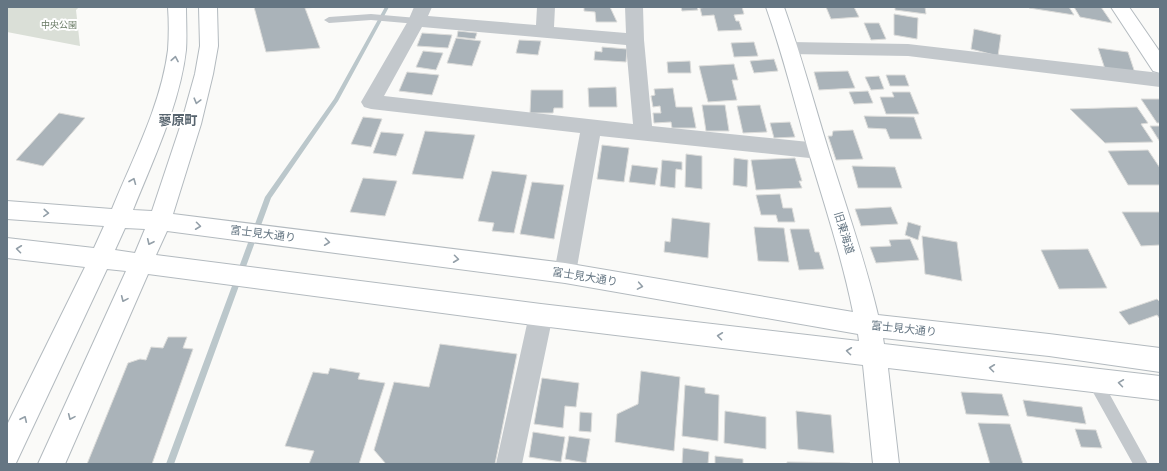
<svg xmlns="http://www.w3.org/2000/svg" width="1167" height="471" viewBox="0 0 1167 471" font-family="Rubik,'Noto Sans JP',sans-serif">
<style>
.green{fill:#dadfd7}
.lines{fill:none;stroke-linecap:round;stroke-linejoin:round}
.stream{fill:#bbc7cb;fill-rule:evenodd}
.building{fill:#aab3b9;stroke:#dcdcda}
.secondary-casing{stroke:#b3babf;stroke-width:2}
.lane{fill:#c3c8cc;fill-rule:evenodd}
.street{fill:#c3c8cc;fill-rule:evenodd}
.secondary{fill:#fff;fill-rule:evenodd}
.oneway{stroke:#939fa8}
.labels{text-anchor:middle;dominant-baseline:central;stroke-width:4;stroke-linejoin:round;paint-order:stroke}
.far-park-label{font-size:9px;fill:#687a64;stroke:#fff}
.street-label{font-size:11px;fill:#657683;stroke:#fff}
.quarter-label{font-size:13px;font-weight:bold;fill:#57646e;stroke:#fff}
</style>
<rect width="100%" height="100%" fill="#fafaf8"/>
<path class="green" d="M7,7H79L76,10L80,46L7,32Z"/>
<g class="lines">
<path class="stream" d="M385,7H389L338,101L271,198L174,464H166L265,197L334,99Z"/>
</g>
<path class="building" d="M254,7H320L305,8L320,48L266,52Z
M584,7H610L617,22H596L595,12L584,11Z
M681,7H697L698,10L682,11Z
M707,7H742L744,14L734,15L736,21H739L742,30L718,31L714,15L702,16L700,8Z
M826,7H854L859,17L831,19Z
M895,7H925L926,14L895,10Z
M1029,7H1069L1074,15L1029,8Z
M1074,7H1101L1112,23L1080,17Z
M894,14L918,18L917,39L894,35Z
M864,23H879L886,39L871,40Z
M974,29L1001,35L998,56L971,49Z
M458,31L477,33L475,39L457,37Z
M422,33L452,35L448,48L417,46Z
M456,38L481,41L472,66L447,63Z
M519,40L541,41L538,55L516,53Z
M754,42L758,56L734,57L731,43Z
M602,47L627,49L626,62L594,60L595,51L602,52Z
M1098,48L1128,52L1135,73L1105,69Z
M423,51L443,53L436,70L416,67Z
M774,59L778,71L754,73L750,61Z
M690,61L691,73H668L667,62Z
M734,64L738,80H732L737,100L708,102L699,66Z
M848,71L855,88L819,90L814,72Z
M407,72L439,75L432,95L399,91Z
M886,75H905L909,86H890Z
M879,76L884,89L871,90L865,77Z
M616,87L617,107H589L588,88Z
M673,88L676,107H692L696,128H672L671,122L654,123L653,113H661L660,106L653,107L651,96L655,95L654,89Z
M531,90H563V108H554L553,113H530Z
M868,91L873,103L854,104L849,92Z
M892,92H910L919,114H886L880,97H894Z
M1141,99H1160V123H1157Z
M702,105H725L729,131H706Z
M760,105L767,132L743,133L737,106Z
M1137,107L1148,123L1141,124L1153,142L1105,143L1070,109Z
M59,113L85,118L43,166L16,160Z
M864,116L914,117L922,139H890L886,129L868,128Z
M363,117L382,119L371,147L351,144Z
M790,122L795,137L774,138L770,123Z
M1150,126H1160V142Z
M853,130L863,159L836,160L828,136H832L833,131Z
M425,131L475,135L463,179L412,174Z
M381,132L404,134L396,156L373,153Z
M602,145L629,148L624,182L597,179Z
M1148,150L1160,168V185H1128L1108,151Z
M686,154L702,156V189L685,187Z
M734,158L748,160L747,187L733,185Z
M795,158L802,181H799L802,188L756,190L751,160Z
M662,160L682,162V170L676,169L675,188L660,186Z
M632,165L658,168L655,185L629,182Z
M852,166L895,167L902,188H858Z
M492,171L527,175L514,233L492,231L494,223L478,221Z
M363,178L397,181L385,216L350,212Z
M532,182L564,185L554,239L520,234Z
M780,194L783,208H792L795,222H778L776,215H761L756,195Z
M891,207L898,224L861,226L855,209Z
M1122,212H1160V245L1141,246Z
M672,218L710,223L708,258L664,252L665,241L670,242Z
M908,222L921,226L918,240L905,235Z
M754,227L784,228L789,262L758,261Z
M790,229H809L815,252H819L824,269L799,270Z
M922,236L957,242L962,281L925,274Z
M910,239L919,260L876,263L870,247L891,246L889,240Z
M1088,249L1107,288L1059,289L1041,250Z
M1157,299L1160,302V319L1157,315L1129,325L1119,312Z
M168,337H187L183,348L193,349L152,464H87L128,363L140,359L146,360L151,347L163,348Z
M440,344L517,354L495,464H386L374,450L394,382L429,387Z
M330,368L360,373L358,379L385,383L359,464H309L314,451L285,446L313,372L328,374Z
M641,371L680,377L674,451L615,442L617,414L638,404Z
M542,378L579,383L576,407L565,406L563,428L534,424Z
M685,385L705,388V393L719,395L718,441L682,436Z
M961,392L1002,394L1009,416L966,414Z
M1023,400L1082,407L1086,424L1027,416Z
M725,411L766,417V449L724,443Z
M796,411L831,415L834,453L798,449Z
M580,412L592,413L591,432L579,431Z
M978,423L1010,424L1023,464H990Z
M1075,429L1096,430L1102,448L1081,447Z
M533,432L565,437L561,462L529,457Z
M569,436L590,439L586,463L565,459Z
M683,448L709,452L708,464H682Z
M715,456L743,459V464H715Z
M787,462L850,463V464H787Z"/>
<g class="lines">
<g class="secondary-casing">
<path id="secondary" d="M168,7H186C186,21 187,36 186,50C180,104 153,160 133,210L152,211L181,124L195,74L200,46L199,7H217L218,46L213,74L201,124L173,214L565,263L853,312C842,258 825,206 809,153C795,104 783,55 766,7H784C801,55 814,103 829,152C846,206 865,260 878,315L1049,334L1160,348V372L1049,356L883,338L884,344L1160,376V400L888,368L899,464H873L863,365L541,326L148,274L65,464H38L126,271L107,269L16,463L7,464V425L85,267L7,258V238L94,248L104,226L7,219V201L112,209C133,158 161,105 168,50C169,36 169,21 168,7ZM125,228L145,229L135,253L115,250ZM167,231L565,283L858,334L859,341L541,304L156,255Z
M1111,7H1129L1160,52V73L1153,71Z"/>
</g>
<path class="lane" d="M371,14L417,18L422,21L417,24L371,20L329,23L324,20L329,17Z
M1094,373L1099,375L1148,464H1133L1089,385L1087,380L1089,375Z"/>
<path class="street" d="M414,7H432L428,16L536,25L537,7H555L554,27L626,33L625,7H643L644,40L652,126L819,143L826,145L829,151L826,157L819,159L600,136L576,273L573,280L565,283L557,280L554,273L580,133L371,109L364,107L361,102L408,21ZM422,27L626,45L633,124L384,96Z
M790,42L908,44L1160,73V87L908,56L790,54L784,52L781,48L784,44Z
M541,304L549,307L553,315L522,464H496L529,315L533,307Z"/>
<use href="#secondary" class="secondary"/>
</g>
<defs><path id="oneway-chevron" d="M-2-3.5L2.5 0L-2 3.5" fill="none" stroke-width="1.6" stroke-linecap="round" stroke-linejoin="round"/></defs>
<g class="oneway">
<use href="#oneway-chevron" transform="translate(175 59) rotate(-80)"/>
<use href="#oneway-chevron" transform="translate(197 101) rotate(105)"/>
<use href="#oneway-chevron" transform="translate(133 181) rotate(-68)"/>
<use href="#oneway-chevron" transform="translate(46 213) rotate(4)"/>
<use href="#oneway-chevron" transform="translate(198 226) rotate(7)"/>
<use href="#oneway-chevron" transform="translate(150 242) rotate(115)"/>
<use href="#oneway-chevron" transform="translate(327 242) rotate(7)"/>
<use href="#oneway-chevron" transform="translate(19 249) rotate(-173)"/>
<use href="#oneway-chevron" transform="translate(456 259) rotate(7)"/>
<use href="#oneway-chevron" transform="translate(640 286) rotate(10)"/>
<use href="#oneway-chevron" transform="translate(124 299) rotate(114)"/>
<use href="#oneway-chevron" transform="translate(720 336) rotate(-173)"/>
<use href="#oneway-chevron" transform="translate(849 351) rotate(-173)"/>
<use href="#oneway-chevron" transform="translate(992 368) rotate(-173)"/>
<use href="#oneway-chevron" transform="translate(1121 383) rotate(-172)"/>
<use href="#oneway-chevron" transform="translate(71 417) rotate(114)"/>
<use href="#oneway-chevron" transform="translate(24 419) rotate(-65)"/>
</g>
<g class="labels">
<g class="far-park-label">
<text x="59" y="25">中央公園</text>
</g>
<g class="street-label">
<text transform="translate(844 233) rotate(73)">旧東海道</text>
<text transform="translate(263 234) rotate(7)">富士見大通り</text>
<text transform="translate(585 277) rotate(9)">富士見大通り</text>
<text transform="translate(904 329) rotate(6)">富士見大通り</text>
</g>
<g class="quarter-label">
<text x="178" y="120">蓼原町</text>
</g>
</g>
<rect width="1167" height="471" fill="none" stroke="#657683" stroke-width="16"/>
</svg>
